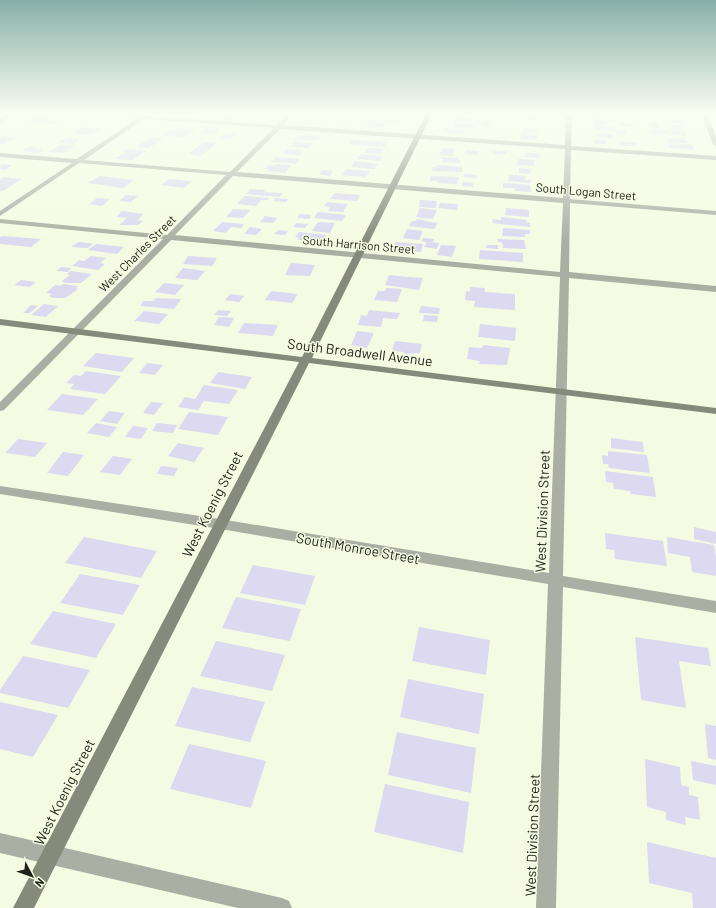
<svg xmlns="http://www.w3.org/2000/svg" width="716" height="908" viewBox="0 0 716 908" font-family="Barlow,sans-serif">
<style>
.building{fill:#dcd9f1}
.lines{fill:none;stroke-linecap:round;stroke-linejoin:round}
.street{fill:#abaea3;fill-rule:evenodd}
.secondary{fill:#868a7b;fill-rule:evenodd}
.labels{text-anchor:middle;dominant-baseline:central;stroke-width:3;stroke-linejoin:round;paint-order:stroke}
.far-street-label{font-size:12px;fill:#202219;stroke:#f5fbe2}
.street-label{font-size:14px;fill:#202219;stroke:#f5fbe2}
</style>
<rect width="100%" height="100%" fill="#f5fbe2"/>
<path class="building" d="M230,114L238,115L231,122L223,121Z
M594,114H603V116L613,117V119L594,118Z
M524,116H539L538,120L523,119Z
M36,117H48L45,119H64L55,124L25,122Z
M457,117L473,118L472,121L455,122Z
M334,118L349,119L347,122L332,121Z
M662,118L683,119L684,124L663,122Z
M387,119L400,120L398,123L385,122Z
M594,119L605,120L606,124H594Z
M476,120L492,122L490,127L481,126L483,124L474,123Z
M368,122L385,123L383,127L366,126Z
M455,123L474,124L472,128L453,127Z
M619,123L633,124L634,127L620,126Z
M649,123H659V128L650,127Z
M594,125L615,127L616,131L596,130Z
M672,125H682L684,130L667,129V127H672Z
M84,127L102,129L92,135L73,134L76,132H72Z
M180,128L195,129L184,137L162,135L170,130H176Z
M206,128L220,129L215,134L201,133Z
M446,128L465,129L464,134L444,132Z
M524,128L537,129L536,133H523Z
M649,129L668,130L670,134L663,133L664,136L654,135L653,133H650Z
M617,130L627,131V133H625V136L615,135Z
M671,130L685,131L686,136L672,135Z
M226,133L236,134L230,139L220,138Z
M521,133L538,135L537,140L520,139Z
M597,133L613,134V138L596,137Z
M299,135L321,136L318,140H294Z
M3,136L18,137L4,144H0V137Z
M151,137L163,138L149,148L136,147Z
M67,138L80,139L73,144L59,142Z
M668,138H686L688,143L669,142Z
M595,139L607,140V144H594Z
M352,140L387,142L384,147L349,144Z
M620,141L636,143V146H620Z
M204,142L217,143L201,156L188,154Z
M294,142L313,143L309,148L290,147Z
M668,143L693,145L694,150L669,148Z
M60,145L75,146L64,153L48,152Z
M31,146L38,147L34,149L43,150L38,153L22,151Z
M367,148L384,149L381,154L364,153Z
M442,148L455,149L452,156L439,155Z
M127,149L146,151L133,160L115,159L122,154L129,153L123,152Z
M286,149L304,150L300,155L283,154Z
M466,150L479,151L477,155L464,154Z
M493,151H506L507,154H493Z
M525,153L540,154L539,158L525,157Z
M361,154L383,156L380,161L357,159Z
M276,157L300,159L296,164L271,162Z
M441,157L458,158L457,160H460V163L443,162V159H441Z
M518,159L535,160L534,166L517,165Z
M355,161L378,164L374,169L351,167Z
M1,164L13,165L5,170L0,169Z
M276,164L291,165L285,173L267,171L269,169H265L269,165L275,166Z
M437,165L462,167V172L432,171L433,167H437Z
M519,168L531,169L530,174L519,173Z
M346,169L370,171L366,177L342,175Z
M322,170L333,171L330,176L319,174Z
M464,174L477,175V178L463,177Z
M510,175L526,176L525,180H531V183L508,181Z
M100,176L134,180L123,188L88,183Z
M431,176L459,177L457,184L438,183V181H430Z
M4,177L22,179L3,191H0V179Z
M169,179L192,181L184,188L161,185Z
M463,182L474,183L473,187L462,186Z
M503,183L530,185L531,192L515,191V188H503Z
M250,189L266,190L264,192L282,193L280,197L246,194Z
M335,193L360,195L357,201L330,199Z
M126,195L138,196L131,202L119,201Z
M245,196L269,198L268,200H261L256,206L237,204Z
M97,198L110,199L102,206L89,204Z
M275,198L289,199L286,202L273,201Z
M420,200L437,201L436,208L419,207Z
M327,202L348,204L343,212L328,211L330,207L324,206Z
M440,203L458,204L457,210L438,208Z
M420,208L437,210L433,219L416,217Z
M506,208L529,210V217L505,215Z
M233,209L250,210L243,218L226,217Z
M122,211L143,214L138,220L143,221L138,225H119L127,218L116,217Z
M318,212L346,215L342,221L314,218Z
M300,214L311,215L309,219L297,218Z
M265,216L277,218L273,223L260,222Z
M501,217L527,220L526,222L530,223V227L492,223L493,219L501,220Z
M417,219L425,220L424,221L438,223L434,229L409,226L412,221H416Z
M222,222L244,224L241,228L231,227L226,233L213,231Z
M318,222L335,223L330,233L312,231Z
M296,223L308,224L305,228L293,227Z
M250,227L262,229L256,235L244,234Z
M503,228L530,230V234H525V237L502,236Z
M407,229L423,231L419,240L403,238Z
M278,230L288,231L285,235L274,234Z
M299,232L327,235L323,241H315L298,240L299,238L295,237Z
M3,236L41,239L31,247L0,244V237Z
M423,238L434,239L433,242H428L439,243L437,249L424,247L427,242L422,241Z
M497,239L524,240L526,249L503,248L502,242H498Z
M79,242L88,243L93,244L88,248L71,247Z
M395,242L423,244L421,252L393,250Z
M96,244L124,247L117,254L88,250Z
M441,245L456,246L452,257L437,255Z
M487,245H498V249L486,248Z
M480,250L523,253V262L479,259Z
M91,256L106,258L100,263L105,264L98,270L72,266L79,260L84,261Z
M188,256L217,258L212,266L183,264Z
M291,263L315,265L310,276L285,275Z
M61,267L71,268L68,272L57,271Z
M183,268L205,271L197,280L175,278Z
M71,271L92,274L81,283H65L62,281L70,275L67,274Z
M389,275L408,277L423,278L419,290L385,285Z
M21,280L36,282L30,287L14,285Z
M164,283L184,285L175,295L155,292Z
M63,284L78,286L76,288L78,289L65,298H53L49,296L52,294L46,293L55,285L61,286Z
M470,287L485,288V292L515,294V310L474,307L475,301L465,300L466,291L470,292Z
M386,288L402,289L397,302L374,300L378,291H385Z
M271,291L298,294L292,303L265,300Z
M230,294L244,296L239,302L225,300Z
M156,298L181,299L174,309L140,306L143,301H153Z
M44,304L58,306L46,317L31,315Z
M31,305L38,306L30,313H23Z
M421,306L440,308L439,314L419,313Z
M218,310L231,311L227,316L214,315Z
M369,310L389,312L400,313L397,319L383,318L381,327L358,325L361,315L367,316Z
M144,311L168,314L159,324L134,321Z
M424,315L438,316L437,322L423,321Z
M219,317L234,318L229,327L214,325Z
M244,323L278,325L273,336L238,333Z
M480,324L516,328L515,341L478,337Z
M357,331L374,333L367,348L351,345Z
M395,341L422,344L420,353L403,354L404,352L392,351Z
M483,345L510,348L507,365L479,364L480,361L467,359L469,347L482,348Z
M96,353L134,358L122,372L83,366Z
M147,363L163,365L155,375L139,373Z
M86,371L121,376L105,394L70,389L74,384L66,383L74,375L81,376Z
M218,372L252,377L245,389L210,383Z
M204,385L238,390L229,404L204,401L198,410L178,407L185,397L195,399Z
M62,394L98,399L83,415L47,410Z
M151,402L163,403L154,415L143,413Z
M109,411L125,413L117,424L100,421Z
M189,412L228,417L218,435L178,429Z
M96,423L117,427L109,437L87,433Z
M157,423L177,425L173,433L152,431Z
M133,426L148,428L141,439L125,437Z
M611,438L643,442L644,452L611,448Z
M18,439L47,443L35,457L5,453Z
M178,443L204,448L194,462L168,456Z
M608,451L647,455L650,473L609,468L608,464H603L602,455L608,456Z
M63,452L84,455L68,476L47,473Z
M113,456L132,459L120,475L100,472Z
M161,466L178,468L174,476L157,474Z
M605,471L653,477L656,497L631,494L630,491L614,489L613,483L606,482Z
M694,527L716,532V544L694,539Z
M605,533L663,541L667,566L615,559L614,550L606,549Z
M84,537L157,551L141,578L65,563Z
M667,537L714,545L716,557V576L692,572L690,557L668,553Z
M253,565L315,576L305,605L240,593Z
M80,574L140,585L123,615L60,603Z
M236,597L301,609L290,641L222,628Z
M53,611L116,624L96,658L30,644Z
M419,627L490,640L486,675L412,661Z
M635,637L708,648L711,666L679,661L686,708L641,700Z
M216,641L285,655L272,691L200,676Z
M23,656L90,670L68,708L0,693V690Z
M408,679L484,694L479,734L400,717Z
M192,687L265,702L250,742L175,726Z
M0,702L58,715L33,757L0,749Z
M705,724L716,726V760L708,758Z
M397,732L476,748L471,793L388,775Z
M189,744L266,761L251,808L170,789Z
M645,759L680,767L681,785L689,787V795L698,797L700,820L685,817L686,825L666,820V812L647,807Z
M691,761L716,766V785L693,780Z
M385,784L469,802L463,853L374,832Z
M647,842L716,858V908H693L692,893L649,883Z"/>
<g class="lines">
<path class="street" d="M7,114H14L0,123V119Z
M96,114H145L148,116L277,125L287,114H293L283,125L565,145L566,114H572L571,146L716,156V160L571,150L570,199L716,211V215L570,203L569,272L716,286V292L569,278L563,576L716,601V613L563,587L556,908H536L548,584L220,529L0,494V486L220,519L549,573L560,277L171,240L4,410L0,411V402L163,239L0,223V219L167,235L226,175L79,163L0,216V211L72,163L0,157V153L77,159L138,118ZM144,119L274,128L230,172L84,160ZM280,129L565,149L563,198L237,172ZM233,176L563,203L560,272L175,235Z
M701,114H707L716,137V146L713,144Z
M0,833L282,898L289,901L292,908H238L0,853Z"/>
<path class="secondary" d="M426,114H432L312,358L716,408V414L309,363L34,908H13L299,362L0,325V319L302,357Z"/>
</g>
<linearGradient id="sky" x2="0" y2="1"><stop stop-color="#88b0a8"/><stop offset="0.47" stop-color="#fafdf2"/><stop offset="1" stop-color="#fafdf2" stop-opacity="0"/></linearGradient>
<rect width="716" height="242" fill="url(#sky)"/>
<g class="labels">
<g class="far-street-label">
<text transform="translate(586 191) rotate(5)">South Logan Street</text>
<text transform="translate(359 244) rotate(5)">South Harrison Street</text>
<text transform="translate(137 253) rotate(-45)">West Charles Street</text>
</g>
<g class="street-label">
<text transform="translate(360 352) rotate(7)">South Broadwell Avenue</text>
<text transform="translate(212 504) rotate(-63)">West Koenig Street</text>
<text transform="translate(542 511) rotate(-88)">West Division Street</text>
<text transform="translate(358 548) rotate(10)">South Monroe Street</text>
<text transform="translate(64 792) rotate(-63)">West Koenig Street</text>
<text transform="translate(532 835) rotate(-88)">West Division Street</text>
</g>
</g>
<g transform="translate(32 876) rotate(131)" stroke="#f5fbe2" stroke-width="3" paint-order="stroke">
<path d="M0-3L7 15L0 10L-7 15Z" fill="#202219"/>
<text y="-6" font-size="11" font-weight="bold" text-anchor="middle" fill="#202219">N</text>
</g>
</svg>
